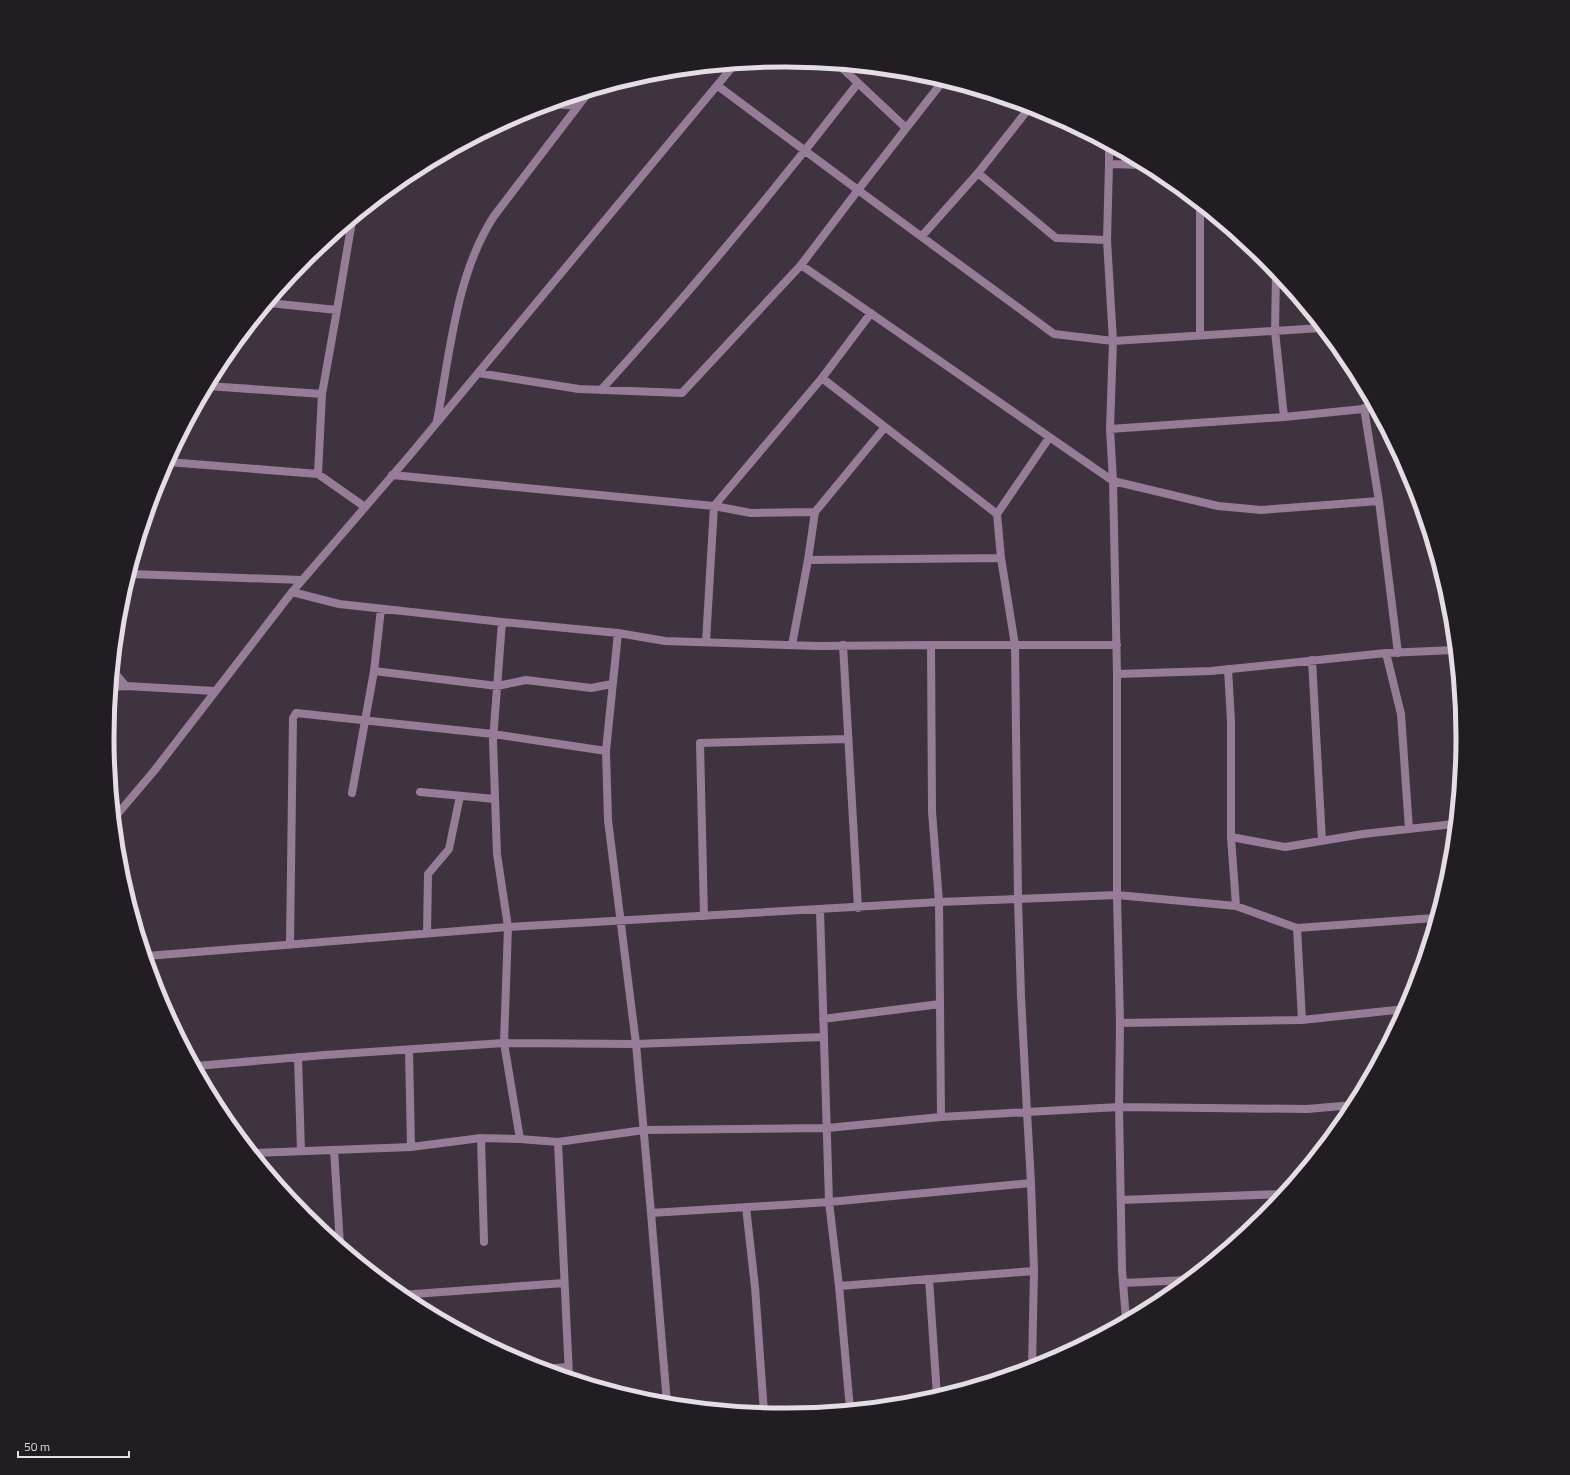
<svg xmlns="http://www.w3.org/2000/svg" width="1570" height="1475" viewBox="0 0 1570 1475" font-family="'Titillium Web',sans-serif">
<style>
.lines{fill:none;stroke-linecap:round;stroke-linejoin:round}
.street{stroke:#977c97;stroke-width:8}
.rim{fill:none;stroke:#e4dde4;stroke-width:5}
</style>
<rect width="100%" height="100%" fill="#3f333f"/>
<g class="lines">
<path class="street" d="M839,65L906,128
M943,81L858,190L1054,334L1113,341L1110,429
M718,86L858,190L801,265
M552,104L578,106
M1109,164V146
M978,173L1030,107
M922,236L978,173L1056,238L1107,240L1113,341L1321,328
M1107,240L1109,164L1145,165
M1276,273L1275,331L1284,417L1110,429L1113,481L1218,506L1261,510L1379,501
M269,303L337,310L352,221
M871,313L822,378L997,514L1001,558L1015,645H1117
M1200,335V206
M478,373L579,389L682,393L801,265L1113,481L1117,674
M822,378L714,506L751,513L815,512L808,560L1001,558
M208,386L322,394
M601,390C691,291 776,189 858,83
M1364,408L1379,501L1398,653
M1284,417L1373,408
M437,421C450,353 456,274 494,216L588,93
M168,462L318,474L365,507
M318,474L322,394L337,310
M392,475L714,506L706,642
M815,512L885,427
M997,514L1049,438
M131,569V574L302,580
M792,645L808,560
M843,645L858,908
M931,645H1015L1018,899L1117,895L1236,906L1297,928L1302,1020L1120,1023L1117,895V674L1211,671L1386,653L1454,650
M1386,653L1401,714L1409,829
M1312,660L1322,841
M1228,669L1231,721V837L1236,906
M374,671L497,686L526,680L591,688L612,684
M114,672L126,686
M112,687L126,686L215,691
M606,751L608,820L636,1044L651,1213L829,1202L820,910
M420,792L495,799
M352,793L374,671L381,609
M115,817L154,771L292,592L410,455L734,65
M1231,837L1285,847L1363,834L1454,824
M704,916L700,743L848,739
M1297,928L1435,918
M427,934L428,874L449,849L460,796
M290,944L293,718L296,713L493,734L606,751L618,633
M147,956L508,927L497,854L493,740L502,622L339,604L292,592
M823,1019L940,1004L939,902L1018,899L1021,996L1027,1112L941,1117
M1302,1020L1405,1009
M409,1050L411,1147
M298,1057L301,1151
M196,1066L325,1055L504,1043L508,927L939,902L932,811L931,645L818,646L665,641L618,633L502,622
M481,1138L484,1242
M520,1139L558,1142L569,1376
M558,1142L644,1130L827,1128L941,1117L940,1004
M334,1150L340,1245
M254,1153L411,1147L481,1138L520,1139L504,1043L636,1044L823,1037
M1121,1200L1282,1194
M746,1207L755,1287L764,1413H807
M651,1213L667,1403
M929,1279L937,1396
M1123,1283L1187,1280
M839,1286L1034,1271L1031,1183
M401,1295L564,1283
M1126,1320L1122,1270L1119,1107L1307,1109L1353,1105
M1032,1367L1034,1271
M543,1369L568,1367
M850,1409L839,1286L829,1202L1031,1183L1027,1112L1119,1107L1120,1023"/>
</g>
<path d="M0 0H1570V1475H0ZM784 67H786A670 670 0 0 1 1456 737V738A670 670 0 0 1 786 1408H784A670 670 0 0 1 114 738V737A670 670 0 0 1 784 67Z" fill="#221d22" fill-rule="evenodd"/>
<path class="rim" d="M784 67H786A670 670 0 0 1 1456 737V738A670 670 0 0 1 786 1408H784A670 670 0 0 1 114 738V737A670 670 0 0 1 784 67Z"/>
<path d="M18 1451v6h111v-6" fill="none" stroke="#e4dde4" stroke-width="2"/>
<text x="24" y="1451" font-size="12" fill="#e4dde4" stroke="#221d22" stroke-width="3" paint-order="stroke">50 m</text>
</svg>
